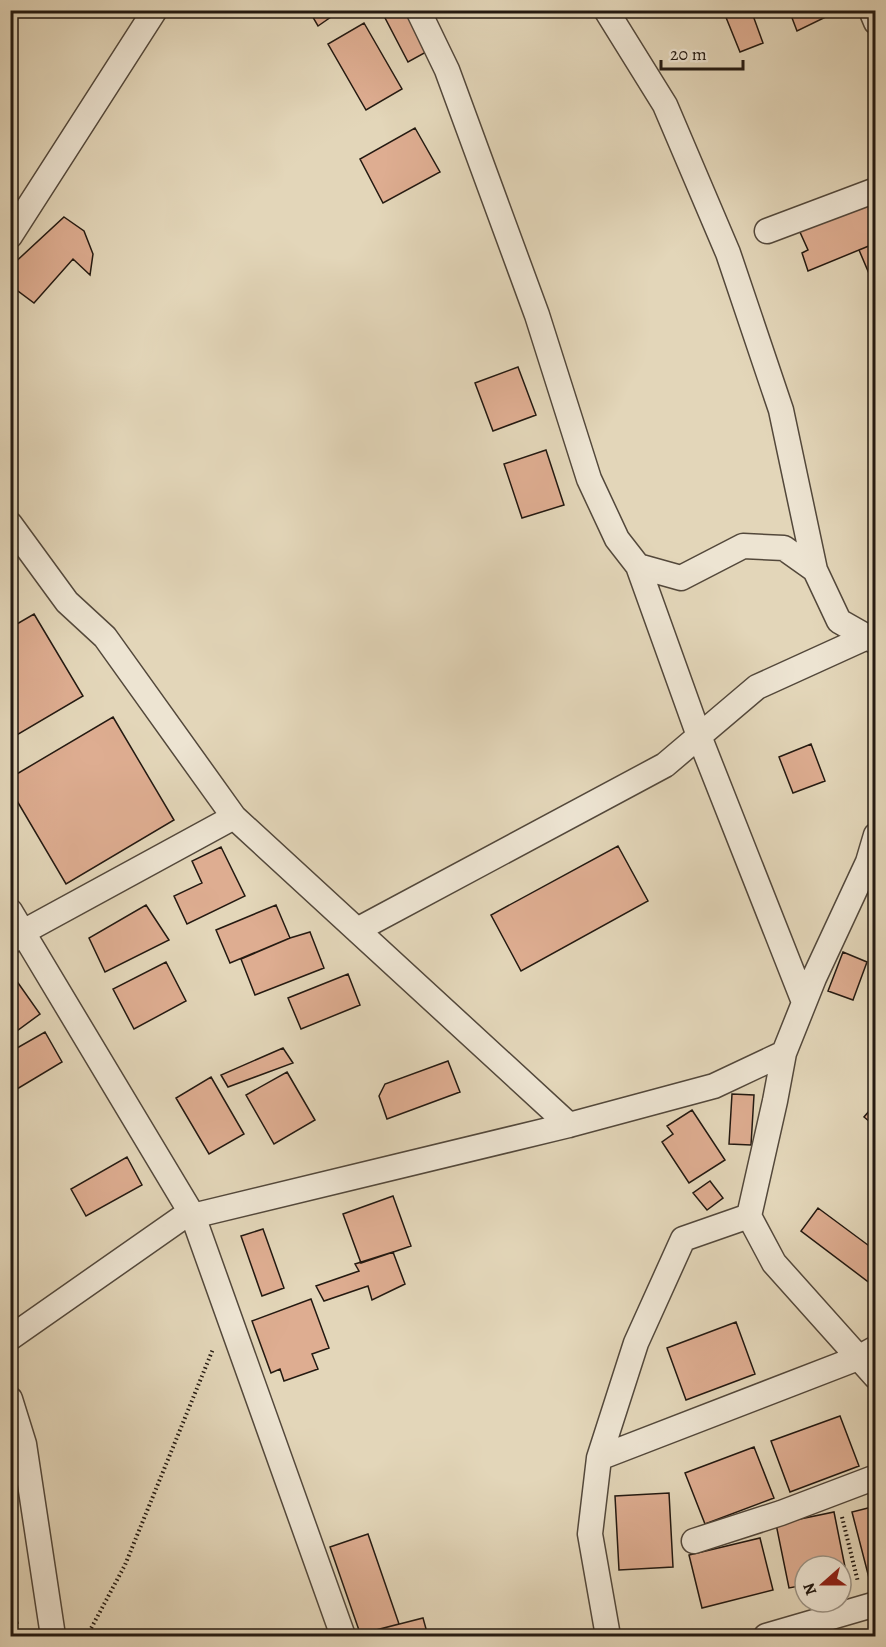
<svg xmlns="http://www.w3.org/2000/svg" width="886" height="1647" viewBox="0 0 886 1647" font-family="Alegreya,serif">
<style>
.building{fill:#dead91;stroke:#231911;stroke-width:1.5}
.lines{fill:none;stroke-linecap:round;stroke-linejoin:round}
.street-casing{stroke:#53483b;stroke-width:27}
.path{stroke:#231911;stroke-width:4;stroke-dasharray:1.5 3;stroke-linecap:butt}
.street{stroke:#ede4d2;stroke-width:24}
</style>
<rect width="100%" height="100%" fill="#e3d6b9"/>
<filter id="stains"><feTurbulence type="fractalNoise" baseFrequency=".00333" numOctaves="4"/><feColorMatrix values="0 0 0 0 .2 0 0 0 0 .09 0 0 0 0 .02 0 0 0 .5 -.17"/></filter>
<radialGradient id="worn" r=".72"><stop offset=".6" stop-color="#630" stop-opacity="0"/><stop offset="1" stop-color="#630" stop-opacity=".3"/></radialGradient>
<path class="building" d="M243,10H257L250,17Z
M316,10H341L318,26L311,14Z
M390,10H406L428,51L408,62L383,14Z
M723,10H751L763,43L740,52Z
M789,10H836V12L797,31Z
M364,23L402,89L366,110L328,44Z
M415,128L440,172L383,203L360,159Z
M876,203V243L808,271L802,253L808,250L799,230Z
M64,217L84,231L93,254L90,275L73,259L34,303L10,285V267Z
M876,243V290L859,250Z
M518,367L536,415L493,431L475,383Z
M546,450L564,505L522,518L504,464Z
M34,614L83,696L10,739V628Z
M113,717L174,820L66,884L10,789V778Z
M811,744L825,781L793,793L779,757Z
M618,846L648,901L521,971L491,915Z
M221,847L245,896L187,924L174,896L202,883L192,861Z
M146,905L169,940L105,972L89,938Z
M276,905L290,938L230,963L216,930Z
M310,932L324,968L255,995L241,959L290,938Z
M843,952L867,962L853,1000L828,991Z
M166,962L186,1001L134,1029L113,989Z
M348,974L360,1005L301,1029L288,998Z
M16,980L40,1014L10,1036V984Z
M45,1032L62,1062L12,1092L10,1090V1052Z
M283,1048L293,1063L228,1087L221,1075Z
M448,1061L460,1092L387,1119L379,1096L385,1084Z
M287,1072L315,1120L274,1144L246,1095Z
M211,1077L244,1134L209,1154L176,1098Z
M732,1094L754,1095L751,1145L729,1144Z
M876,1103V1127L864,1117Z
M692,1110L725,1160L689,1183L662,1142L673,1134L667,1126Z
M127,1157L142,1185L86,1216L71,1189Z
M710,1181L723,1198L707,1210L693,1193Z
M393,1196L411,1246L361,1263L343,1214Z
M818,1208L876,1251L875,1287L801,1231Z
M263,1229L284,1288L262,1296L241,1236Z
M393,1252L405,1284L372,1300L368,1286L324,1301L316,1286L359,1271L355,1264Z
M311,1299L329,1348L312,1354L318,1369L284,1381L280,1369L271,1373L252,1321Z
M736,1322L755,1374L686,1400L667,1348Z
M840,1416L859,1466L790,1492L771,1441Z
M754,1447L774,1498L705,1524L685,1473Z
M669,1493L673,1567L619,1570L615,1496Z
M876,1506V1577L869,1578L852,1512Z
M834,1512L847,1577L841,1578V1566H805V1585L789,1588L776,1524Z
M368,1534L399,1624L372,1631L361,1636L330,1547Z
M760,1538L773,1590L702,1608L689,1555Z
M10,1602L18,1623L10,1626Z
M423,1618L428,1636H373L372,1631Z"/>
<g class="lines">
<g class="street-casing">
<path id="street" d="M418,10L447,70L537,315L589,479L617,539L638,566L681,578L743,546L784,548L815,570L839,621L876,642
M606,10L665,105L728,253L781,410L815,570
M871,10L876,22
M767,231L876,190
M10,236L155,10
M10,524L67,602L105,637L234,817L569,1125
M638,566L699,736L804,1002
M876,835L868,862L814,978L784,1053L775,1101L749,1216L774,1263L876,1377
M10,911L193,1216L343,1636
M357,930L665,765L757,687L867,637
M10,942L23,932L234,817
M10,1338L180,1219L569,1125L714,1086L784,1053
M10,1399L24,1444L53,1636
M599,1458L858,1358L876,1348
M694,1541L781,1513L876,1477
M608,1636L590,1534L599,1458L636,1343L683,1239L749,1216
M766,1636L876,1604"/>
</g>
<path class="path" d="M842,1517L858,1582
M87,1636L125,1565L213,1349"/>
<use href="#street" class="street"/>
</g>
<rect width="886" height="1647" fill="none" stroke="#e3d6b9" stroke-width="36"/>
<rect x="12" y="12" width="862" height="1623" fill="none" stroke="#231911" stroke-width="3"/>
<rect x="18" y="18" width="850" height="1611" fill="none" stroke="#231911" stroke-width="1.5"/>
<g transform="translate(823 1584) rotate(249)"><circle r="28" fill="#ede4d2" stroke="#9c9385" stroke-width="1.5"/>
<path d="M0-4.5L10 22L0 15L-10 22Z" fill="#8f2418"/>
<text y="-9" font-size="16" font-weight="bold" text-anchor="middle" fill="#231911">N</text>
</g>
<path d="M661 60v9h82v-9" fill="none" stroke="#231911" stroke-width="3"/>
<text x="670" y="60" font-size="18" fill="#231911" stroke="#ede4d2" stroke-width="4.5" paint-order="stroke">20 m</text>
<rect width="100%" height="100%" filter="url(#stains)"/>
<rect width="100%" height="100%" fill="url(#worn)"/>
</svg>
